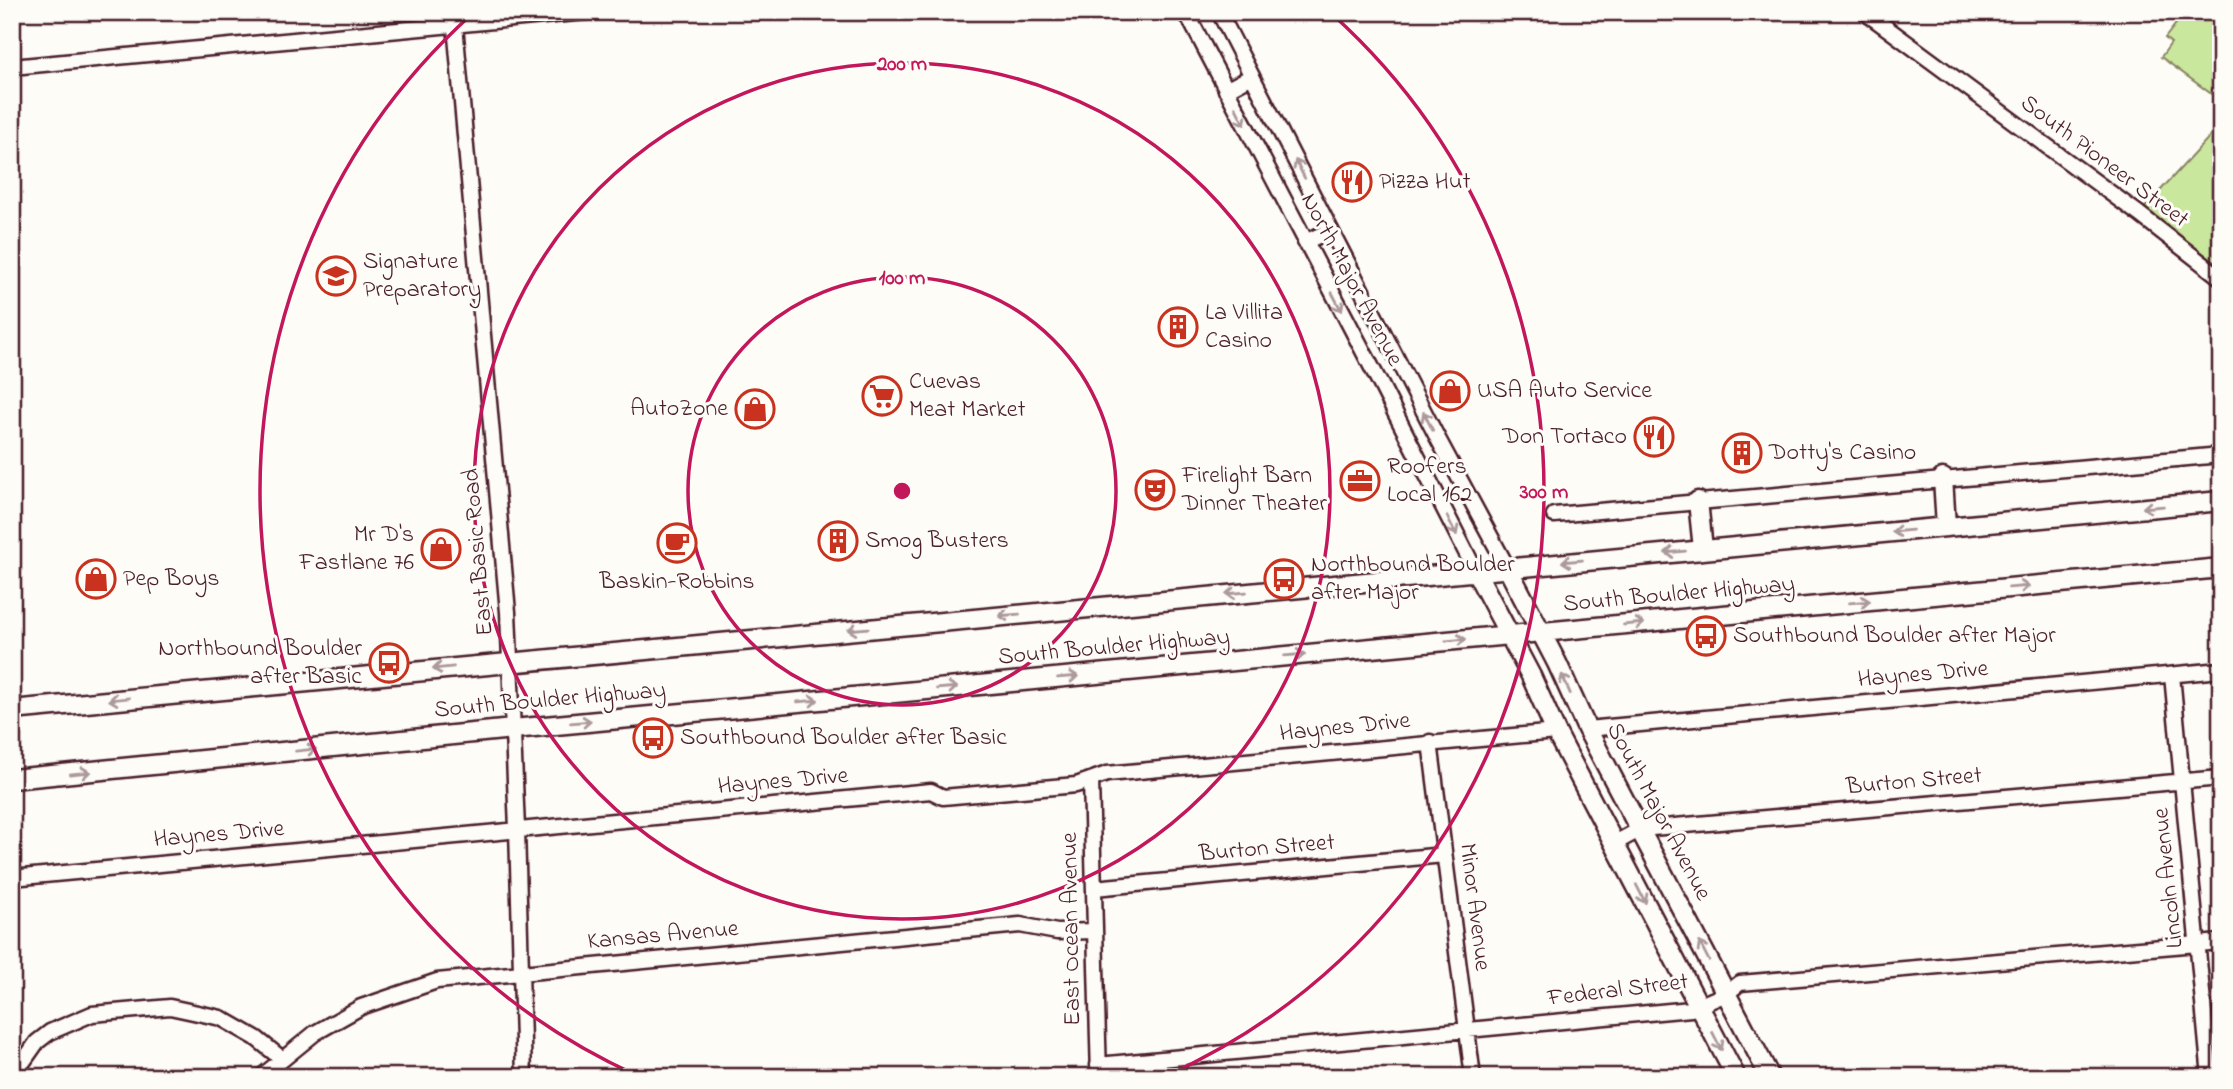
<svg xmlns="http://www.w3.org/2000/svg" width="2233" height="1089" viewBox="0 0 2233 1089" font-family="'Indie Flower',sans-serif">
<style>
.green{fill:#cae79e;stroke:#8a8364;stroke-width:2}
.lines{fill:none;stroke-linecap:round;stroke-linejoin:round}
.minor-casing{stroke:#4a1f2b;stroke-width:19}
.major-casing{stroke:#4a1f2b;stroke-width:23}
.minor{stroke:#fdfcf7;stroke-width:14}
.major{stroke:#fdfcf7;stroke-width:18}
.oneway{stroke:#ac999b}
.ring{fill:none;stroke:#c2185b;stroke-width:3.5}
.labels{text-anchor:middle;dominant-baseline:central;stroke-width:6;stroke-linejoin:round;paint-order:stroke}
.street-label{font-size:24px;fill:#4a1f2b;stroke:#fdfcf7}
.poi-label{font-size:24px;fill:#4a1f2b;stroke:#fdfcf7;text-anchor:start}
.centre{fill:#c2185b;stroke:#fdfcf7;stroke-width:3.5}
.ring-label{font-size:21px;text-anchor:middle;font-weight:bold;fill:#c2185b;stroke:#fdfcf7;stroke-width:6;stroke-linejoin:round;paint-order:stroke}
</style>
<rect width="100%" height="100%" fill="#fdfcf7"/>
<filter id="ink" filterUnits="userSpaceOnUse"><feTurbulence type="fractalNoise" baseFrequency=".0143" numOctaves="2"/><feDisplacementMap in="SourceGraphic" scale="14" xChannelSelector="R" yChannelSelector="G"/><feConvolveMatrix kernelMatrix="1 2 1 2 8 2 1 2 1" color-interpolation-filters="sRGB"/></filter>
<g filter="url(#ink)">
<path class="green" d="M2185,12H2221V101L2161,57L2171,43L2165,38Z
M2221,124V278L2139,214Z"/>
<g class="lines">
<g class="minor-casing">
<path id="minor" d="M1186,12L1382,387L1475,570
M1219,12L1437,437L1507,567
M1865,12L2139,214L2221,278
M455,25L508,612L517,829L524,1077
M12,67L587,12
M1226,90L1252,76
M1305,242L1331,230
M1554,515L2221,455
M2172,675L2210,1077
M1587,729L2221,670
M1430,742L1473,1077
M1091,780L1099,1077
M1615,843L1641,829L2221,778
M12,878L931,791L943,797L1076,785L1107,774L1556,732
M1094,888L1444,855
M1098,1065L1691,1009L1726,994L1740,983L2221,942
M15,1077L18,1069L37,1042L50,1032L92,1014L170,1007L221,1018L256,1038L282,1059
M261,1077L315,1033L361,1007L437,981L1020,925L1057,932L1095,931"/>
</g>
<g class="major-casing">
<path id="major" d="M1943,478L1946,526
M1698,501L1703,549
M1507,567L1557,663L1587,729L1770,1077
M1475,570L1531,676L1556,732L1736,1077
M12,710L2221,501
M12,779L513,729L2221,568"/>
</g>
<use href="#minor" class="minor"/>
<use href="#major" class="major"/>
</g>
<defs><path id="oneway-shaft" d="M-6 0H5M1.5-3L5.5 0L1.5 3" fill="none" stroke-width="1.6" stroke-linecap="round" stroke-linejoin="round" transform="scale(1.75)"/></defs>
<g class="oneway">
<use href="#oneway-shaft" transform="translate(1240 116) rotate(63)"/>
<use href="#oneway-shaft" transform="translate(1300 169) rotate(-117)"/>
<use href="#oneway-shaft" transform="translate(1337 302) rotate(62)"/>
<use href="#oneway-shaft" transform="translate(1428 421) rotate(-117)"/>
<use href="#oneway-shaft" transform="translate(2153 507) rotate(175)"/>
<use href="#oneway-shaft" transform="translate(1452 526) rotate(63)"/>
<use href="#oneway-shaft" transform="translate(1902 531) rotate(175)"/>
<use href="#oneway-shaft" transform="translate(1675 552) rotate(175)"/>
<use href="#oneway-shaft" transform="translate(1572 561) rotate(175)"/>
<use href="#oneway-shaft" transform="translate(2019 587) rotate(-5)"/>
<use href="#oneway-shaft" transform="translate(1236 593) rotate(175)"/>
<use href="#oneway-shaft" transform="translate(1860 602) rotate(-5)"/>
<use href="#oneway-shaft" transform="translate(1009 615) rotate(175)"/>
<use href="#oneway-shaft" transform="translate(1634 624) rotate(-5)"/>
<use href="#oneway-shaft" transform="translate(858 629) rotate(175)"/>
<use href="#oneway-shaft" transform="translate(1456 640) rotate(-5)"/>
<use href="#oneway-shaft" transform="translate(1295 655) rotate(-5)"/>
<use href="#oneway-shaft" transform="translate(443 668) rotate(174)"/>
<use href="#oneway-shaft" transform="translate(1068 677) rotate(-5)"/>
<use href="#oneway-shaft" transform="translate(1566 684) rotate(-114)"/>
<use href="#oneway-shaft" transform="translate(947 688) rotate(-5)"/>
<use href="#oneway-shaft" transform="translate(119 699) rotate(174)"/>
<use href="#oneway-shaft" transform="translate(808 701) rotate(-5)"/>
<use href="#oneway-shaft" transform="translate(581 722) rotate(-5)"/>
<use href="#oneway-shaft" transform="translate(306 750) rotate(-6)"/>
<use href="#oneway-shaft" transform="translate(80 773) rotate(-6)"/>
<use href="#oneway-shaft" transform="translate(1641 894) rotate(63)"/>
<use href="#oneway-shaft" transform="translate(1704 951) rotate(-117)"/>
<use href="#oneway-shaft" transform="translate(1717 1041) rotate(63)"/>
</g>
</g>
<g class="ring">
<circle cx="902" cy="491" r="214"/>
<circle cx="902" cy="491" r="428"/>
<path d="M636 1075A642 642 0 0 1 472 14M1332 14A642 642 0 0 1 1168 1075"/>
</g>
<defs>
<g id="restaurant-ring" transform="scale(2.0125)"><circle r="9.5" fill="#fdfcf7" stroke="#c8321e" stroke-width="1.5"/><path d="M-5-6h1v4h1v-4h1v4h1v-4h1v5L-1.5 .5V6h-2V.5L-5-1ZM5-6V6H3V1.5H1.5Q1.5-4 5-6Z" fill="#c8321e"/></g>
<g id="school-ring" transform="scale(2.0125)"><circle r="9.5" fill="#fdfcf7" stroke="#c8321e" stroke-width="1.5"/><path d="M0-5L7-2L0 1L-7-2ZM-4 1L0 2.5L4 1V4Q0 6-4 4Z" fill="#c8321e"/></g>
<g id="building-ring" transform="scale(2.0125)"><circle r="9.5" fill="#fdfcf7" stroke="#c8321e" stroke-width="1.5"/><path d="M-4-6H4V6H1V3H-1V6H-4ZM-2.5-4.3h1.7v1.8h-1.7ZM.8-4.3h1.7v1.8H.8ZM-2.5-1h1.7V.8h-1.7ZM.8-1h1.7V.8H.8Z" fill="#c8321e"/></g>
<g id="shop-ring" transform="scale(2.0125)"><circle r="9.5" fill="#fdfcf7" stroke="#c8321e" stroke-width="1.5"/><path d="M-5-2.5h2.3a2.7 3.5 0 0 1 5.4 0H5L5.5 6h-11ZM-1.5-2.5h3a1.5 2.3 0 0 0-3 0Z" fill="#c8321e"/></g>
<g id="supermarket-ring" transform="scale(2.0125)"><circle r="9.5" fill="#fdfcf7" stroke="#c8321e" stroke-width="1.5"/><path d="M-6-5.5h2.5l.6 2H6L4.5 2H-2.5L-4.4-4H-6ZM-1.5 3.2a1.3 1.3 0 1 0 .1 0ZM3 3.2a1.3 1.3 0 1 0 .1 0Z" fill="#c8321e"/></g>
<g id="office-ring" transform="scale(2.0125)"><circle r="9.5" fill="#fdfcf7" stroke="#c8321e" stroke-width="1.5"/><path d="M-6-3h4V-5.5h4V-3h4V5H-6ZM-1-4.5V-3h2v-1.5ZM-6 0V1H6V0Z" fill="#c8321e"/></g>
<g id="theatre-ring" transform="scale(2.0125)"><circle r="9.5" fill="#fdfcf7" stroke="#c8321e" stroke-width="1.5"/><path d="M-5-5.5Q0-4 5-5.5V0Q5 5 0 6Q-5 5-5 0ZM-3.3-2.5H-1v1.5H-3.3ZM1-2.5H3.3v1.5H1ZM-2.8 1Q0 5.5 2.8 1Z" fill="#c8321e"/></g>
<g id="cafe-ring" transform="scale(2.0125)"><circle r="9.5" fill="#fdfcf7" stroke="#c8321e" stroke-width="1.5"/><path d="M-5.5-4.5H6V0H3Q3 3.5 0 3.5H-2.5Q-5.5 3.5-5.5 0ZM3-3.2v2h1.7v-2ZM-6 4.5H4V6H-6Z" fill="#c8321e"/></g>
<g id="bus-ring" transform="scale(2.0125)"><circle r="9.5" fill="#fdfcf7" stroke="#c8321e" stroke-width="1.5"/><path d="M-5-6H5V4H4V6H2V4H-2V6H-4V4H-5ZM-3.5-4V0h7V-4ZM-3.5 1.2v1.5H-2V1.2ZM2 1.2v1.5H3.5V1.2Z" fill="#c8321e"/></g>
</defs>
<g fill-rule="evenodd">
<use href="#restaurant-ring" x="1352" y="182"/>
<use href="#school-ring" x="336" y="276"/>
<use href="#building-ring" x="1178" y="327"/>
<use href="#shop-ring" x="1450" y="391"/>
<use href="#supermarket-ring" x="882" y="396"/>
<use href="#shop-ring" x="755" y="409"/>
<use href="#restaurant-ring" x="1654" y="437"/>
<use href="#building-ring" x="1742" y="453"/>
<use href="#office-ring" x="1360" y="481"/>
<use href="#theatre-ring" x="1155" y="490"/>
<use href="#building-ring" x="838" y="541"/>
<use href="#cafe-ring" x="677" y="543"/>
<use href="#shop-ring" x="441" y="549"/>
<use href="#shop-ring" x="96" y="579"/>
<use href="#bus-ring" x="1284" y="579"/>
<use href="#bus-ring" x="1706" y="636"/>
<use href="#bus-ring" x="389" y="663"/>
<use href="#bus-ring" x="653" y="738"/>
</g>
<g class="labels">
<g class="street-label">
<text transform="translate(2104 162) rotate(37)">South Pioneer Street</text>
<text transform="translate(1351 280) rotate(62)">North Major Avenue</text>
<text transform="translate(479 552) rotate(-95)">East Basic Road</text>
<text transform="translate(1679 595) rotate(-5)">South Boulder Highway</text>
<text transform="translate(1114 648) rotate(-5)">South Boulder Highway</text>
<text transform="translate(1923 675) rotate(-5)">Haynes Drive</text>
<text transform="translate(550 701) rotate(-5)">South Boulder Highway</text>
<text transform="translate(1345 728) rotate(-6)">Haynes Drive</text>
<text transform="translate(783 782) rotate(-5)">Haynes Drive</text>
<text transform="translate(1914 782) rotate(-5)">Burton Street</text>
<text transform="translate(1658 812) rotate(62)">South Major Avenue</text>
<text transform="translate(219 835) rotate(-5)">Haynes Drive</text>
<text transform="translate(1267 849) rotate(-5)">Burton Street</text>
<text transform="translate(2169 878) rotate(-96)">Lincoln Avenue</text>
<text transform="translate(1474 907) rotate(83)">Minor Avenue</text>
<text transform="translate(1072 929) rotate(-91)">East Ocean Avenue</text>
<text transform="translate(663 936) rotate(-5)">Kansas Avenue</text>
<text transform="translate(1618 991) rotate(-7)">Federal Street</text>
</g>
<g class="poi-label">
<text x="1379" y="182">Pizza Hut</text>
<text x="363" y="262">Signature<tspan x="363" dy="28">Preparatory</tspan></text>
<text x="1205" y="313">La Villita<tspan x="1205" dy="28">Casino</tspan></text>
<text x="909" y="382">Cuevas<tspan x="909" dy="28">Meat Market</tspan></text>
<text x="1477" y="391">USA Auto Service</text>
<text x="728" y="409" text-anchor="end">AutoZone</text>
<text x="1627" y="437" text-anchor="end">Don Tortaco</text>
<text x="1769" y="453">Dotty's Casino</text>
<text x="1387" y="467">Roofers<tspan x="1387" dy="28">Local 162</tspan></text>
<text x="1182" y="476">Firelight Barn<tspan x="1182" dy="28">Dinner Theater</tspan></text>
<text x="414" y="535" text-anchor="end">Mr D's<tspan x="414" dy="28">Fastlane 76</tspan></text>
<text x="865" y="541">Smog Busters</text>
<text x="1311" y="565">Northbound Boulder<tspan x="1311" dy="28">after Major</tspan></text>
<text x="123" y="579">Pep Boys</text>
<text x="677" y="582" text-anchor="middle">Baskin-Robbins</text>
<text x="1733" y="636">Southbound Boulder after Major</text>
<text x="362" y="649" text-anchor="end">Northbound Boulder<tspan x="362" dy="28">after Basic</tspan></text>
<text x="680" y="738">Southbound Boulder after Basic</text>
</g>
</g>
<circle cx="902" cy="491" r="10" class="centre"/>
<g class="ring-label">
<text x="902" y="70">200 m</text>
<text x="902" y="284">100 m</text>
<text x="1544" y="498">300 m</text>
</g>
<rect width="2233" height="1089" fill="none" stroke="#fdfcf7" stroke-width="42"/>
<rect x="21" y="21" width="2191" height="1047" fill="none" stroke="#4a1f2b" stroke-width="2.5" filter="url(#ink)"/>
</svg>
